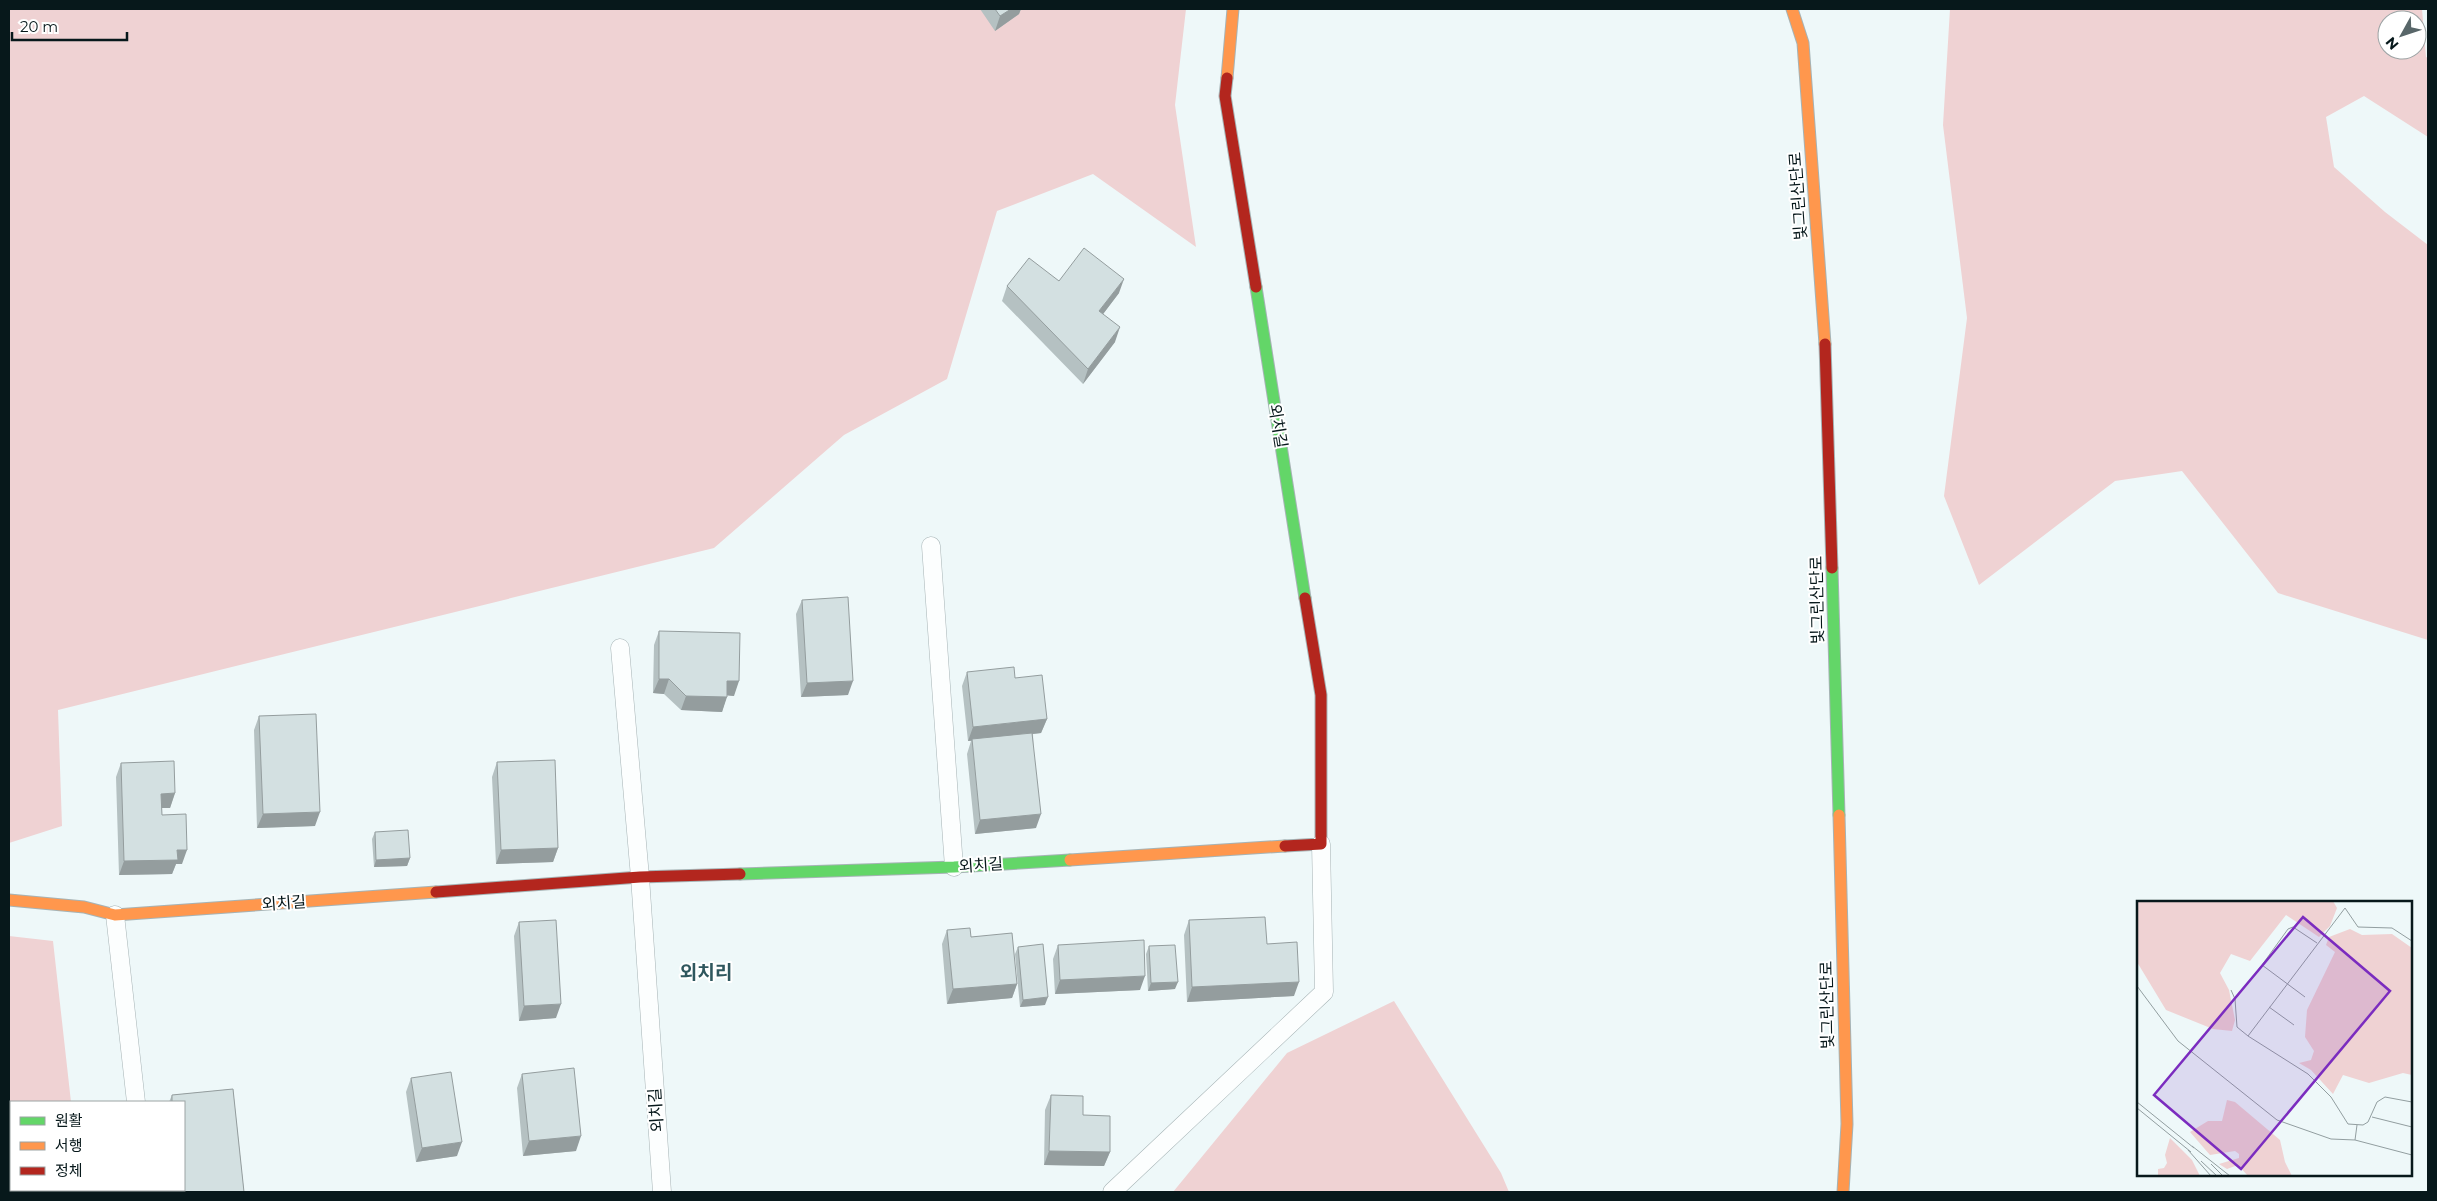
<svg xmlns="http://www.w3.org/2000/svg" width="2437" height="1201" viewBox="0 0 2437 1201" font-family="Montserrat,'Noto Sans KR',sans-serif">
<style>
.forest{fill:#efd2d3;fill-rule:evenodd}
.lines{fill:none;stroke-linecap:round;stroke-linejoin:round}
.lane-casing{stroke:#a6b3b5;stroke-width:19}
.fast-casing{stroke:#a6b3b5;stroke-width:13}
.slow-casing{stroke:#a6b3b5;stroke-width:13}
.jam-casing{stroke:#a6b3b5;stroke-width:13}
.lane{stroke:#fcfefe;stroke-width:18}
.fast{stroke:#63d668;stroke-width:11}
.slow{stroke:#ff974d;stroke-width:11}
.jam{stroke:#b3261e;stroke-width:11}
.wall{fill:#b5c1c2}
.shaded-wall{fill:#949d9e}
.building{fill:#d3e0e1;stroke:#949d9e}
.labels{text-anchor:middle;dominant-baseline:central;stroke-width:4;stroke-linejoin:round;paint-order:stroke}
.street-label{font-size:16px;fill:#07181b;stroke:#fff}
.quarter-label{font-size:19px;font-weight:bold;fill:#2f575e;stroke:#fff}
.inset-road{fill:none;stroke:#929ea0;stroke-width:1}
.view{fill:#7b2cbf;fill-opacity:0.15;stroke:#7b2cbf;stroke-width:2.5}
.inset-edge{fill:none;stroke:#07181b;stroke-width:2.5}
</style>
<rect width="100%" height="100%" fill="#eef8f9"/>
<path class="forest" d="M9,9H1186L1175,105L1196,247L1093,174L997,211L947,379L844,435L714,548L58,710L62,826L9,843Z
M1950,9H2422L2426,57L2428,58V137L2364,96L2326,117L2334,167L2385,212L2428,245V640L2278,593L2182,471L2115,481L1979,585L1944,496L1967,318L1943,125ZM2387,20H2417V50H2387Z
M9,936L53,941L71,1102H11V1190H81V1192H9Z
M1394,1001L1501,1173L1509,1192H1173L1287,1053Z"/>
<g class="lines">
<g class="lane-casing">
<path id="lane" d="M931,546L954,867
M620,648L640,877L662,1192
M115,915L136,1102
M146,1190V1192
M1112,1192L1324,992L1321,844"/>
</g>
<g class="fast-casing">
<path id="fast" d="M1256,287L1305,598
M1832,568L1839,815
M740,874L954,867L1070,860"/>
</g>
<g class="slow-casing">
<path id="slow" d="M1792,9L1803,43L1825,344
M1227,78L1233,9
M1839,815L1847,1124L1843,1192
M1070,860L1285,846
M9,900L84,907L115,915L436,892"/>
</g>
<g class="jam-casing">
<path id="jam" d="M1227,78L1225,96L1256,287
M1825,344L1832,568
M1285,846L1321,844V695L1305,598
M436,892L640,877L740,874"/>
</g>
<use href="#lane" class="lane"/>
<use href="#fast" class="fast"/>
<use href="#slow" class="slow"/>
<use href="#jam" class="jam"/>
</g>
<path class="wall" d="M980,9H1021L1019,14L995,31Z
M1059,281L1119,293L1103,314L1115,342L1083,384L1002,301L1007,286Z
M802,600L848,695L801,697L796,614Z
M659,631L734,696L727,695L722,712L681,710L664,694L653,693L654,645Z
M967,672L1015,678L1047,719L1041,733L1033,734L1036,828L975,834L967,754L971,741H968L962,686Z
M259,716L315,826L257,828L254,730Z
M497,762L558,848L553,862L496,864L492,777Z
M121,763L175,793L170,808H162V815L182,864H176L172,874L119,875L116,777Z
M375,832L410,858L407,866L374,867L372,839Z
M1189,920L1267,944L1294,996L1187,1002L1184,935Z
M519,922L556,1018L519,1021L514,936Z
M947,930L971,937L1017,984L1012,998L947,1004L942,944Z
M1058,945L1140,990L1055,994L1053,959Z
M1149,946L1175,989L1148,991L1146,954Z
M1018,947L1045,1005L1020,1007L1015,954Z
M522,1074L576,1151L523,1156L517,1088Z
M411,1078L457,1156L416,1162L406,1092Z
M233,1089L244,1192H175V1190H184V1102H169L172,1095Z
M1051,1095L1083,1115L1110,1152L1104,1166L1044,1165L1045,1110Z"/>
<path class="shaded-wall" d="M1011,9H1021L1019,14L995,31L1000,16Z
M1124,279L1119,293L1094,326L1099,311Z
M1120,327L1115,342L1083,384L1088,369Z
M659,679H669L664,694L653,693Z
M727,681H739L734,696L722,695Z
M853,681L848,695L801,697L807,683Z
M686,696L727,697L722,712L681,710Z
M1047,719L1041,733L968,741L973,727Z
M175,793L170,808H156L161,794Z
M320,812L315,826L257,828L263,814Z
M1041,814L1036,828L975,834L980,820Z
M558,848L553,862L496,864L501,850Z
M177,850H187L182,864H176L172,874L119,875L124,861Z
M410,858L407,866L374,867L376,860Z
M1145,976L1140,990L1055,994L1060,980Z
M1178,982L1175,989L1148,991L1151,983Z
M1299,982L1294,996L1187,1002L1192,987Z
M1017,984L1012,998L947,1004L953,989Z
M1048,997L1045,1005L1020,1007L1023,1000Z
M561,1004L556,1018L519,1021L524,1006Z
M581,1136L576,1151L523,1156L529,1141Z
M462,1142L457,1156L416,1162L422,1148Z
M1049,1151L1110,1152L1104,1166L1044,1165Z"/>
<path class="building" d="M995,9H1011L1000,16Z
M1084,248L1124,279L1099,311L1120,327L1088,369L1007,286L1029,258L1059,281Z
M848,597L853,681L807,683L802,600Z
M659,631L740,633L739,681H727V697L686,696L669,679H659Z
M1014,667L1015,678L1042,675L1047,719L973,727L967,672Z
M316,714L320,812L263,814L259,716Z
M1032,733L1041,814L980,820L972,739Z
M555,760L558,848L501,850L497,762Z
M174,761L175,793L161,794L162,815L186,814L187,850H177L178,860L124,861L121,763Z
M408,830L410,858L376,860L375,832Z
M1265,917L1267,944L1297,942L1299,982L1192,987L1189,920Z
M556,920L561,1004L524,1006L519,922Z
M970,928L971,937L1012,933L1017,984L953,989L947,930Z
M1144,940L1145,976L1060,980L1058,945Z
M1043,944L1048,997L1023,1000L1018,947Z
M1175,945L1178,982L1151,983L1149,946Z
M574,1068L581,1136L529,1141L522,1074Z
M451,1072L462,1142L422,1148L411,1078Z
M233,1089L244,1192H182L181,1190H184V1102H172V1095Z
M1051,1095L1083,1096V1115L1110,1116V1152L1049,1151Z"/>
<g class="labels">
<g class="street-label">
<text transform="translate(1798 196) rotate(-94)">빛그린산단로</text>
<text transform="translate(1278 426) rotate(81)">외치길</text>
<text transform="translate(1817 600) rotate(-91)">빛그린산단로</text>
<text transform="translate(981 865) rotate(-4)">외치길</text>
<text transform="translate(284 903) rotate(-4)">외치길</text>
<text transform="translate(1827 1005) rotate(-91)">빛그린산단로</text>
<text transform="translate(656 1110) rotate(-94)">외치길</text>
</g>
<g class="quarter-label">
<text x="706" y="972">외치리</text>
</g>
</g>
<g transform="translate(2137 901)">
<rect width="275" height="275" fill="#eef8f9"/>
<path d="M0,0H196L200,7L193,25L182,36L149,14L113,60L94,53L83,72L92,89L98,119L95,130L76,128L29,109L0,61ZM213,28L225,34L255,33L275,47V174L266,172L232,182L206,174L196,193L174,169L162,162L174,159L177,150L168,136L170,109L198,51L189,44L192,36ZM90,199L98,201L143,239L148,261L155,275H111L101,264L90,268L82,263L102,257V253L98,250L73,254L53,231L71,220H85ZM33,237L55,259L63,275H21V268L27,267L30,262L28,254Z" fill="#efd2d3"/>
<path class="inset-road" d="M275,40L255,27L221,26L208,7L111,135L171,173L194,196L211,223L226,224L231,221L240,201L248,196L275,201M125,64L151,28L156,26L180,42M0,85L41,140L140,219L194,238L218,239L275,254M94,89L98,98L125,64L168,96M98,98L100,126L111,135M132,106L157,124M0,201L57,247M0,207L54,251M235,216L275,226M218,239L220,224M55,245L93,275M51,249L74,275M64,260L80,275M74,263L86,275"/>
<path class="view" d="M166,16L253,90L104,268L17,194Z"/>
<rect width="275" height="275" class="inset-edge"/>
</g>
<rect width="2437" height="1201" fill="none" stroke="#07181b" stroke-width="20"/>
<rect x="10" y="1101" width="175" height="90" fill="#ffffff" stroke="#9ca3a4"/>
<rect x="20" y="1117" width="25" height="8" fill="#63d668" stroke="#9ca3a4"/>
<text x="55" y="1126" font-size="15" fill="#07181b">원활</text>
<rect x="20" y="1142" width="25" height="8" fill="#ff974d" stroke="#9ca3a4"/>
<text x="55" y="1151" font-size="15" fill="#07181b">서행</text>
<rect x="20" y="1167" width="25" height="8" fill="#b3261e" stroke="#9ca3a4"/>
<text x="55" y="1176" font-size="15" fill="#07181b">정체</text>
<g transform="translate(2402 35) rotate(230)"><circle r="24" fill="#ffffff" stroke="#9ca3a4"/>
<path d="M0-4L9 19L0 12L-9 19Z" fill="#586669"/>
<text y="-8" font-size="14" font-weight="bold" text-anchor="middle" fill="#07181b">N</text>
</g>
<path d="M12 32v8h115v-8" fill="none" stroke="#07181b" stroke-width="2.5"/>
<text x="20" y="32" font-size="15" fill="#07181b" stroke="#ffffff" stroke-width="4" paint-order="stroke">20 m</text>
</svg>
